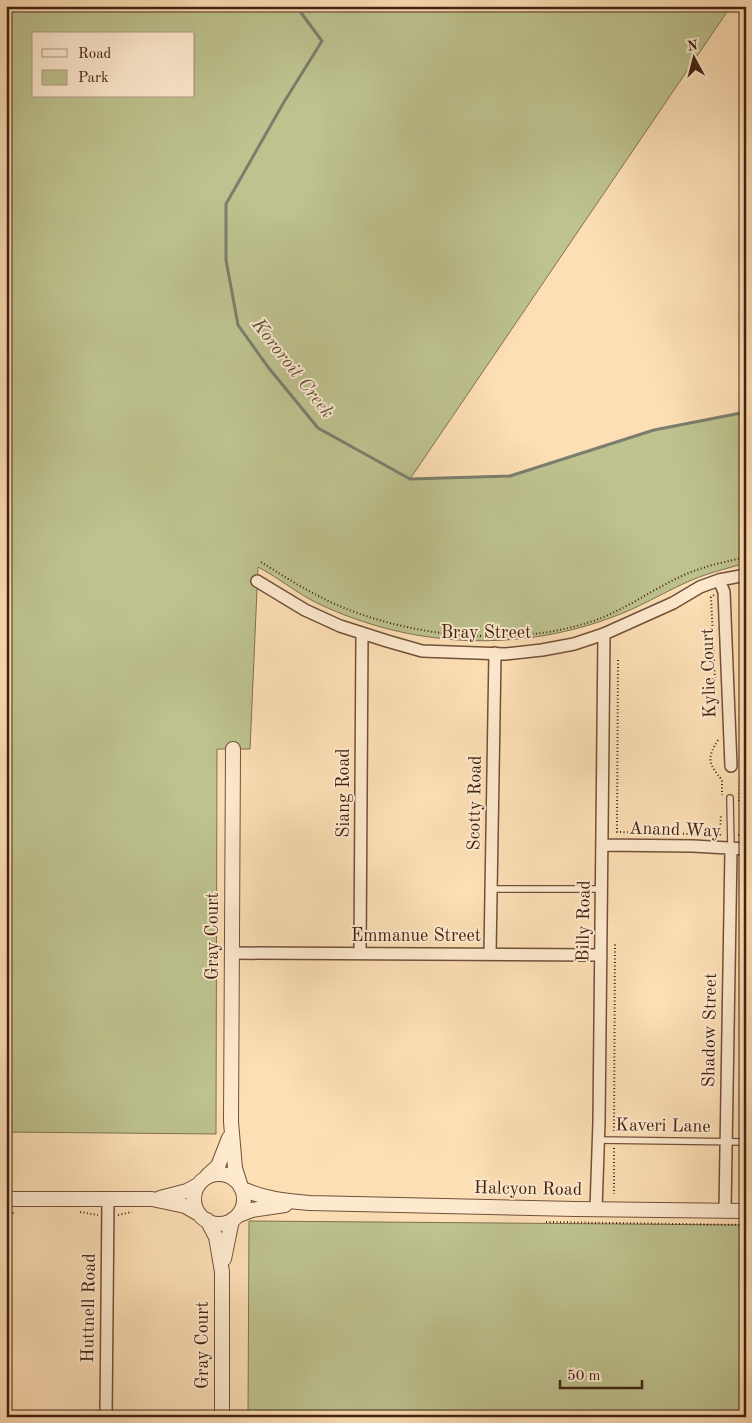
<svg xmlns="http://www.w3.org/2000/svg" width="752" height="1423" viewBox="0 0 752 1423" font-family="'Old Standard TT',serif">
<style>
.green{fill:#bdc28f;stroke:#807150;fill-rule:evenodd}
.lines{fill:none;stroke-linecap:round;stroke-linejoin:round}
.stream{stroke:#7b7e6c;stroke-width:3}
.service-casing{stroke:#725039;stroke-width:8}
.minor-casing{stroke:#725039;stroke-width:14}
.tertiary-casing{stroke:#725039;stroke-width:16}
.path{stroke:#432010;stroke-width:2;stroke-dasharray:1 2.5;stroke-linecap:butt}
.service{stroke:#feeacf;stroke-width:5.5}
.minor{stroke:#feeacf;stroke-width:11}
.tertiary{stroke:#feeacf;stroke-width:14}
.labels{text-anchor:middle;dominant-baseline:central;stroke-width:4;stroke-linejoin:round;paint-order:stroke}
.street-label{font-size:18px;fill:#432010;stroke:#feeacf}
.water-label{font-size:19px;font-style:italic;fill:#5f4f3e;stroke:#feeacf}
</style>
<rect width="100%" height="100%" fill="#fddfb5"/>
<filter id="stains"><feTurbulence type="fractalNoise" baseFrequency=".004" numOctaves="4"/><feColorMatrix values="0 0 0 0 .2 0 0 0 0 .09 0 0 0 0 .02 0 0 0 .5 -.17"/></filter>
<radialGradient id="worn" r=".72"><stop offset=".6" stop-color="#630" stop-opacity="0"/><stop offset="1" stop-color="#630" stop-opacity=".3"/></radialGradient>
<path class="green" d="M6,6H731L410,479L510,476L654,430L746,412V563C725,569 704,574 685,583C659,595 636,609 610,618C515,653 410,647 319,604C298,594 279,578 258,567L250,749H217L216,1134L6,1132ZM34,34H194V96H34Z
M249,1221L746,1225V1417H248Z"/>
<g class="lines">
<path class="stream" d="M296,6L322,41L284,102L226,204V260L238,325L268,367L318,428L410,479L510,476L654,430L746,412"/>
<g class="service-casing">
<path id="service" d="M730,798L731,850
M491,889H602
M598,1140L746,1142"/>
</g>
<g class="minor-casing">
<path id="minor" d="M719,580L724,592L731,766
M257,581L305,610L340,626L387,641L422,651L505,654L542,650L574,644L604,634L673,603L700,587L719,580L746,575
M603,845L693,846L746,849
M231,953L601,955
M360,953L362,634
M490,954L495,653
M596,1209L599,1122L604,634
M725,1211L731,850
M106,1417L108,1199"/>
</g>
<g class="tertiary-casing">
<path id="tertiary" d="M233,749L231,1122L235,1168L240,1184
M194 1199a25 25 0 1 1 50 0a25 25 0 1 1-50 0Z
M207,1176L218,1166L229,1138
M241,1188C263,1199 287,1201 310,1203L576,1209L746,1211
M160,1198L187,1191L198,1185
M6,1199H152L185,1206L199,1214
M239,1215L252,1210L285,1205
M207,1220L216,1237L222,1272V1417
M224,1259L232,1220"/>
</g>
<path class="path" d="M261,562C288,579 315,596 344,608C419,638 516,647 593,621C625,610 653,589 684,575C704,566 725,562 746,557
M714,595L711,597L715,681
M618,660L617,832L690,834
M742,738L746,745
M718,740C706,759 709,764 722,780V795
M739,801L740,780L746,773
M695,834L723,835
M720,835L721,814
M738,835H746
M614,1131L615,943
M614,1148V1194
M80,1212L98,1215
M6,1215L16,1212
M118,1215L132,1212
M546,1222L746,1225"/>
<use href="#service" class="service"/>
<use href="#minor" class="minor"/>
<use href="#tertiary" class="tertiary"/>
</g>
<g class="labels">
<g class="street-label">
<text x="486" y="633">Bray Street</text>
<text transform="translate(709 673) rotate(-92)">Kylie Court</text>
<text transform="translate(344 793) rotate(-90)">Siang Road</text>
<text transform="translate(475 803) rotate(-89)">Scotty Road</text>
<text transform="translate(675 830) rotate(2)">Anand Way</text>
<text transform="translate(584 921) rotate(-89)">Billy Road</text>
<text transform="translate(213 936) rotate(-90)">Gray Court</text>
<text x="416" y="936">Emmanue Street</text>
<text transform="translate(710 1030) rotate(-89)">Shadow Street</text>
<text transform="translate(663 1126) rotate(1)">Kaveri Lane</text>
<text transform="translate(528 1189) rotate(1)">Halcyon Road</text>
<text transform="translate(89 1308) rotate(-89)">Huttnell Road</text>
<text transform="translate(203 1345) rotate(-90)">Gray Court</text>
</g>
<g class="water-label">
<text transform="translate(292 369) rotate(52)">Kororoit Creek</text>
</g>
</g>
<rect width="752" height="1423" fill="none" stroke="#fddfb5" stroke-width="25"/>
<rect x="8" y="8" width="737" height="1408" fill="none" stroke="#432010" stroke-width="2.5"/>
<rect x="12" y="12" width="727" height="1398" fill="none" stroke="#432010"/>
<rect x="32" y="32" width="162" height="65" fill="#feeacf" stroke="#b39983"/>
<rect x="42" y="49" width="25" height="8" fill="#feeacf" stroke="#b39983"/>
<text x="78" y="58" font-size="15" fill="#432010">Road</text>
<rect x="42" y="70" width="25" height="15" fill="#bdc28f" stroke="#b39983"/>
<text x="78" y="82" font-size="15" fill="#432010">Park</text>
<g transform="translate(694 58) rotate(353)" stroke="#feeacf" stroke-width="4" paint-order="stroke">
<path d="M0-4L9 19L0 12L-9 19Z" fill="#432010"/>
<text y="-8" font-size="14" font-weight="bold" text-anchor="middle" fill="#432010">N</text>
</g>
<path d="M560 1380v8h82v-8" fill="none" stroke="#432010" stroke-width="2.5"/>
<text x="567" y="1380" font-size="15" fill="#432010" stroke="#feeacf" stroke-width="4" paint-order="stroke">50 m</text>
<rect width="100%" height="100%" filter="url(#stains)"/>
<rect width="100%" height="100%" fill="url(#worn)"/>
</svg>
